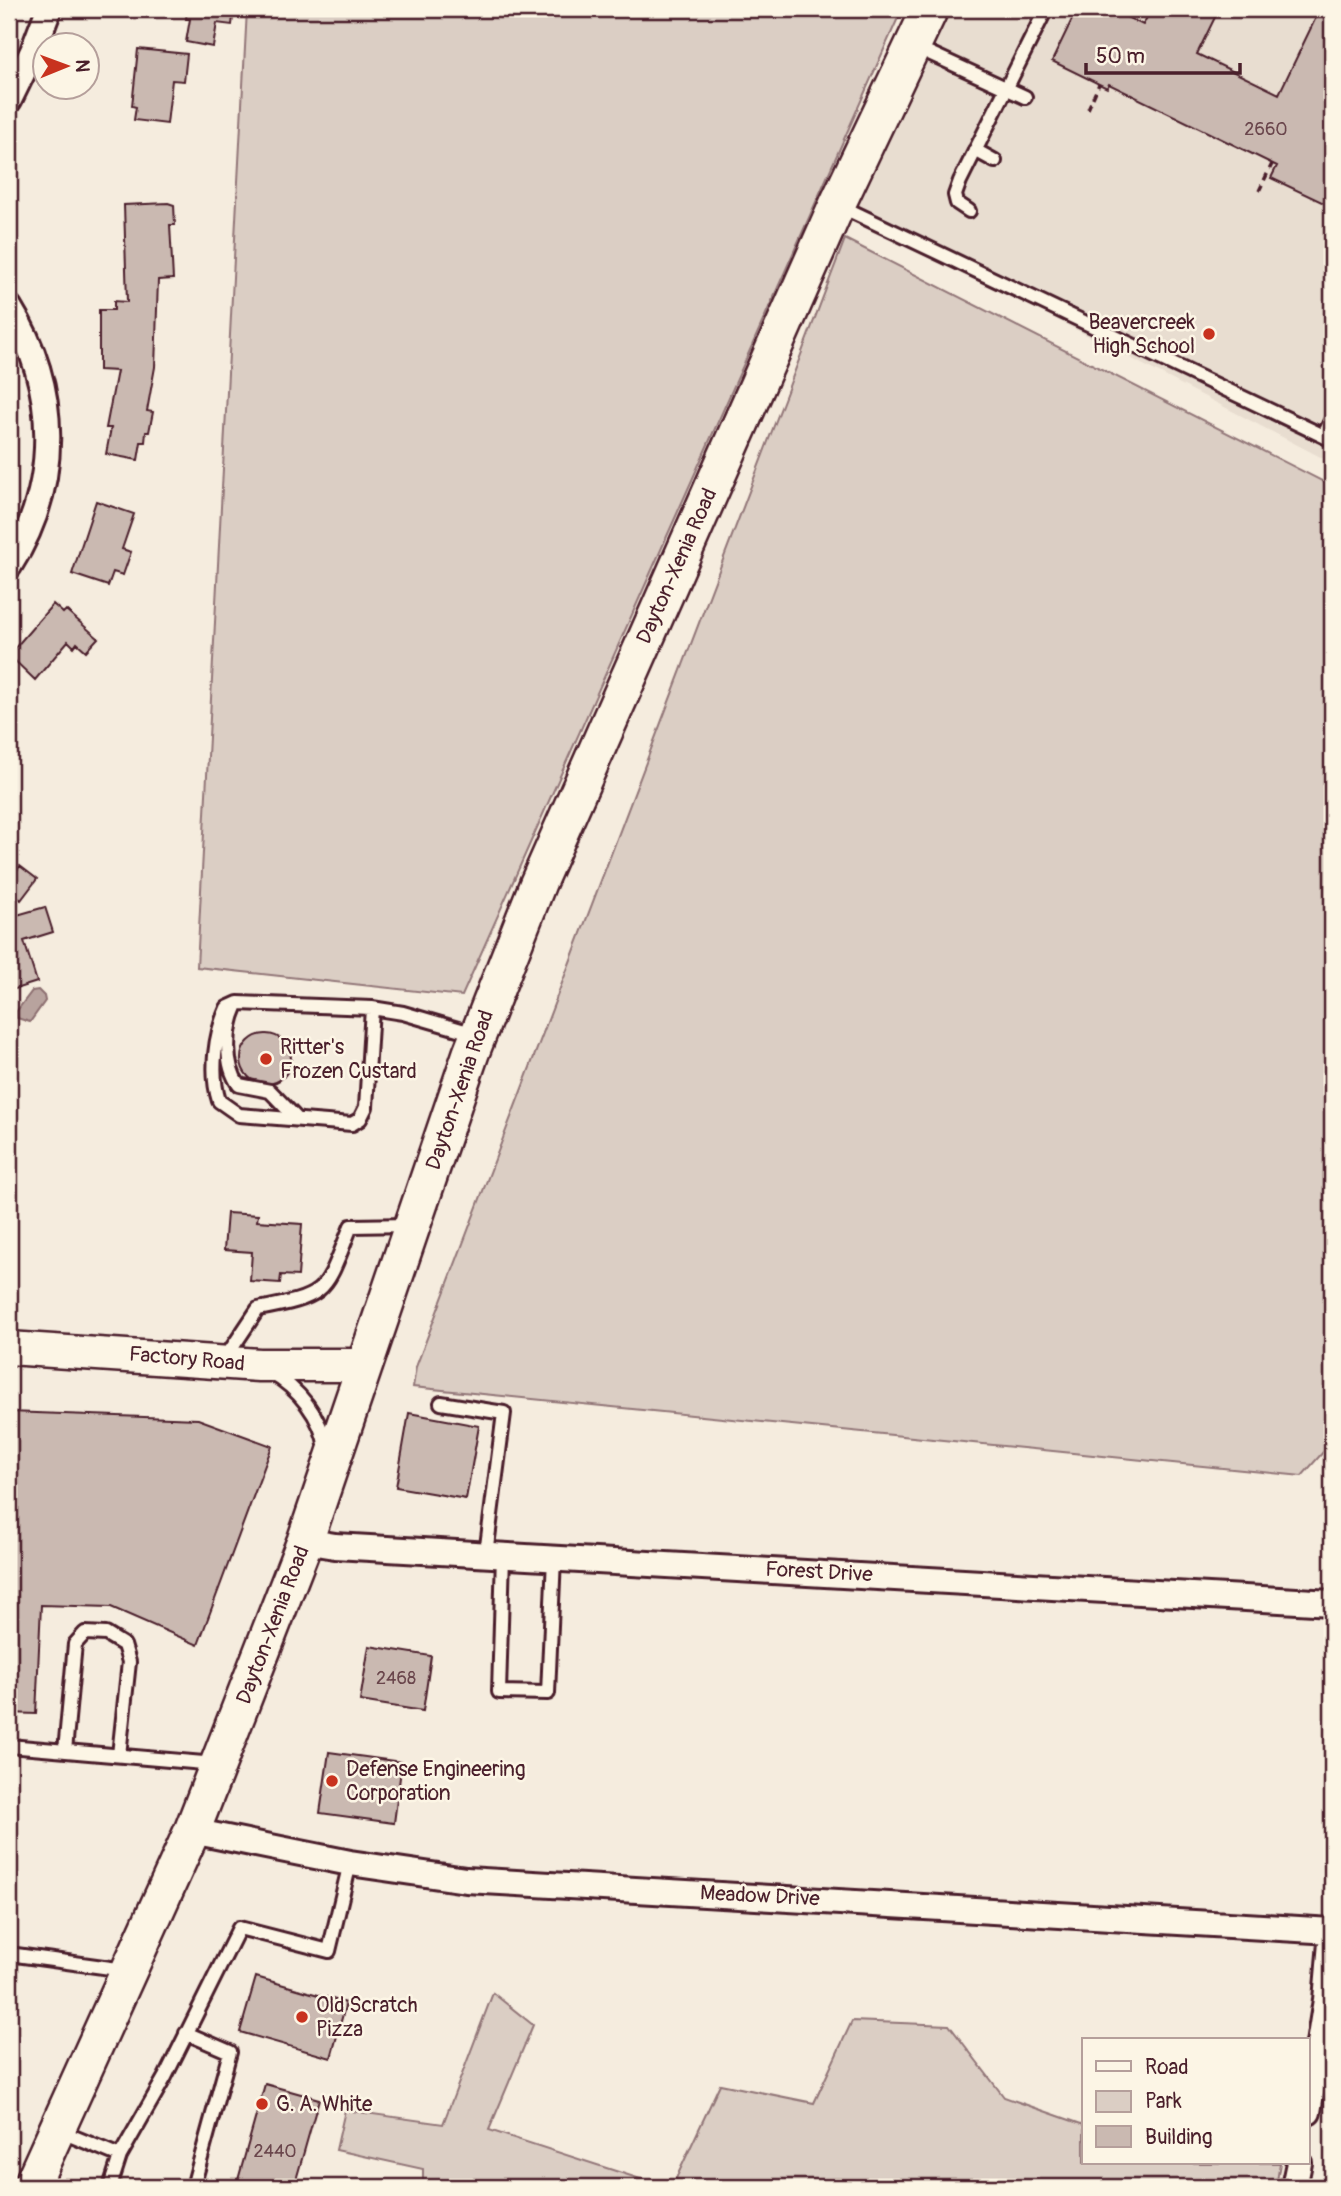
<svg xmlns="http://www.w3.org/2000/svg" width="1341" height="2196" viewBox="0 0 1341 2196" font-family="Pangolin,sans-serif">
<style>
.built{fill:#e8ddd0}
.green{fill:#dbcec4;stroke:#927678;stroke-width:2}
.water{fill:#b8a39e;stroke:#8c6e70;stroke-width:2}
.building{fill:#cab9b1;stroke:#4a1f2b;stroke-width:2}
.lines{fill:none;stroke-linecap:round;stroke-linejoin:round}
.service-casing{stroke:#4a1f2b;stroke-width:18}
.minor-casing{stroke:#4a1f2b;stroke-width:30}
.tertiary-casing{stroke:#4a1f2b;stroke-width:37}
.secondary-casing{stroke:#4a1f2b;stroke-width:40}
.path{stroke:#4a1f2b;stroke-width:3.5;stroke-dasharray:7 5;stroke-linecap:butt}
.service{stroke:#fcf5e5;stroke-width:12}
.minor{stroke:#fcf5e5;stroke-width:24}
.tertiary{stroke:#fcf5e5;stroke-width:32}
.secondary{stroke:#fcf5e5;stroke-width:35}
.poi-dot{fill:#c8321e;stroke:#fcf5e5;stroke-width:2.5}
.labels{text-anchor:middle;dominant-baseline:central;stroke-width:5;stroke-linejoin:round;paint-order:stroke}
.number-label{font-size:18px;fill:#6a464c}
.poi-label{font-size:21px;fill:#4a1f2b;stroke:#fcf5e5;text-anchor:start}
.street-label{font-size:21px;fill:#4a1f2b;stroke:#fcf5e5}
</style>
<rect width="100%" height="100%" fill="#f5ecde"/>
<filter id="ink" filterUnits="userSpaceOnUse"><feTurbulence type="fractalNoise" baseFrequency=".0143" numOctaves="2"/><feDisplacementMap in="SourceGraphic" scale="14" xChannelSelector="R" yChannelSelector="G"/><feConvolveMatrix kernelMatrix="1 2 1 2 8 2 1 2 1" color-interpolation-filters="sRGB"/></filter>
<g filter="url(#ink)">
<path class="built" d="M930,9H1332V463L837,205Z"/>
<path class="green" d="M247,9H902L462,996L197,967Z
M845,239L1332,486V1442L1302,1476L413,1387L416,1367Z
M493,1993L533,2025L489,2130L665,2187H423V2169L336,2150L345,2110L443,2124Z
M852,2021L949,2025L1004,2097L1084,2125V2163H1280L1276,2187H672L720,2084L814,2103Z"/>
<path class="water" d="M38,990L44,996L45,1001L30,1022L17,1018L16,1012L32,991Z"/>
<path class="building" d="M187,9H234L232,25L217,23L213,47L186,42L190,19H186Z
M1077,9H1110L1143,25L1151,9H1219L1197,54L1279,94L1320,9H1332V197L1328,205L1271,178L1277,166L1109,84L1107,88L1052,61Z
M138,49L187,54L184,81L172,80L167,124L134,120L136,107L132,106Z
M168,203L174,205L175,225H170L173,279L158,280L155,367L147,411L153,412L149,432H146L145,442H141L138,460L106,454L111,428H106L117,371L99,370V310H114V301L127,302L124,205Z
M96,501L134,514L122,549L131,552L123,575L113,572L108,586L72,574Z
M53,604L63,613L66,610L98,638L86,651L77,643L74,647L68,641L35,680L9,655Z
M20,866L37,879L21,900L9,890V881Z
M13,902L17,915L45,907L53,932L24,941L37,982L9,991V903Z
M241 1059a25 25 0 1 1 50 0a25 25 0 1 1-50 0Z
M227,1213L258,1215L257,1221L302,1224L298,1276L281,1275L280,1283L250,1281L252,1252L224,1250Z
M9,1412L198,1419L272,1446L198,1645L111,1607L41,1605L36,1714L9,1713Z
M409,1413L479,1426L466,1499L396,1487Z
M369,1646L431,1656L423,1711L360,1701Z
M329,1752L402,1762L394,1823L320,1813Z
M256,1977L346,2003L331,2058L240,2032Z
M265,2084L319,2099L294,2187H236Z"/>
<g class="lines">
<g class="service-casing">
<path id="service" d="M916,47L1025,97
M975,150L995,161
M838,205L1332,440
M969,211L957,203L955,195L960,181L1046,9
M1324,435L1332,419
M236,1007C226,1029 224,1065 239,1085L270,1091L297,1119
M372,1008L366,1107L360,1119L352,1124L239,1115L219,1101C210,1073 215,1034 227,1008L238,1003L372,1008L403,1013L475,1034
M224,1360L258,1309C330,1296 325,1291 351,1226L410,1225
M271,1373C298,1388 322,1417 326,1449
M441,1403L504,1413L486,1554
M503,1555L499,1692L548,1693L554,1558
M9,1746L215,1764
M65,1751L75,1644L85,1633L106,1634L124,1645L129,1662L119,1755
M9,1954L125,1970
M186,2033L230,2052L193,2187
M57,2130L120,2156L165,2077L239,1928L329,1951L350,1863
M110,2187L120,2156"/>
</g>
<g class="minor-casing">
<path id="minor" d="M9,100L33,51L49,9
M9,307C59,387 61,485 9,566
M305,1541L335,1546L1332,1603
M192,1831L350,1863L466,1880L1332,1931
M1308,2112L1326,2000L1332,1931
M1294,2187L1299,2163"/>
</g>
<g class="tertiary-casing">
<path id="tertiary" d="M9,1348L259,1365H366"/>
</g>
<g class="secondary-casing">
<path id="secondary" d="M31,2187L192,1831L305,1541L471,1053L538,883L837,205L930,9"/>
</g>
<path class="path" d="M1088,109L1099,84
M1259,191L1272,164"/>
<use href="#service" class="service"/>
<use href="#minor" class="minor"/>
<use href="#tertiary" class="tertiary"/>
<use href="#secondary" class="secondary"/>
</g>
</g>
<g class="poi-dot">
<circle cx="1209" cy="334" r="7"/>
<circle cx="266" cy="1059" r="7"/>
<circle cx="332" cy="1781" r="7"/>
<circle cx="302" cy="2017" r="7"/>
<circle cx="262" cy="2104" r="7"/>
</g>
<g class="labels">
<g class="number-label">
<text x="1266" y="129">2660</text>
<text x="396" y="1678">2468</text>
<text x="275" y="2151">2440</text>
</g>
<g class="poi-label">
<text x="1195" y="322" text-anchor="end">Beavercreek<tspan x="1195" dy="24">High School</tspan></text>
<text x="280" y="1047">Ritter's<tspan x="280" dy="24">Frozen Custard</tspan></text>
<text x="346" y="1769">Defense Engineering<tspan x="346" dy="24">Corporation</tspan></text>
<text x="316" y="2005">Old Scratch<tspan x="316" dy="24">Pizza</tspan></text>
<text x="276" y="2104">G. A. White</text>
</g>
<g class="street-label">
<text transform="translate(677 566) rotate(-66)">Dayton-Xenia Road</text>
<text transform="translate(460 1090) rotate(-71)">Dayton-Xenia Road</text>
<text transform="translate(187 1359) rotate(5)">Factory Road</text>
<text transform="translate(819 1572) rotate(3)">Forest Drive</text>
<text transform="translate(273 1625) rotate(-69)">Dayton-Xenia Road</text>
<text transform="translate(760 1896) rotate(3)">Meadow Drive</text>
</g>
</g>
<rect width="1341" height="2196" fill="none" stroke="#fcf5e5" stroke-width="35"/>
<rect x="18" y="18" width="1306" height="2161" fill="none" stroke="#4a1f2b" stroke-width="2.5" filter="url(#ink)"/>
<rect x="1082" y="2038" width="228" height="126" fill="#fcf5e5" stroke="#b59f9b" stroke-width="2"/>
<rect x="1096" y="2061" width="35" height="10" fill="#fcf5e5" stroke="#b59f9b" stroke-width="2"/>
<text x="1145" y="2074" font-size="21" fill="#4a1f2b">Road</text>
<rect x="1096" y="2091" width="35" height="21" fill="#dbcec4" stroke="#b59f9b" stroke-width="2"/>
<text x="1145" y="2108" font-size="21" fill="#4a1f2b">Park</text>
<rect x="1096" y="2126" width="35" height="21" fill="#cab9b1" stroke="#b59f9b" stroke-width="2"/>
<text x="1145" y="2144" font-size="21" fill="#4a1f2b">Building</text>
<g transform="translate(66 66) rotate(89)"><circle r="33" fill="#fcf5e5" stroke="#b59f9b" stroke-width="2"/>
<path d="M0-5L12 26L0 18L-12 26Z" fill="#c8321e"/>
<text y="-10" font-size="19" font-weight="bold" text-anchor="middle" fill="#4a1f2b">N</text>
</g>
<path d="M1086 63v10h154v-10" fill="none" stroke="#4a1f2b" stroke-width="3.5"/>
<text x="1096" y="63" font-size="21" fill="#4a1f2b" stroke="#fcf5e5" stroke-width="5" paint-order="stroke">50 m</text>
</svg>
